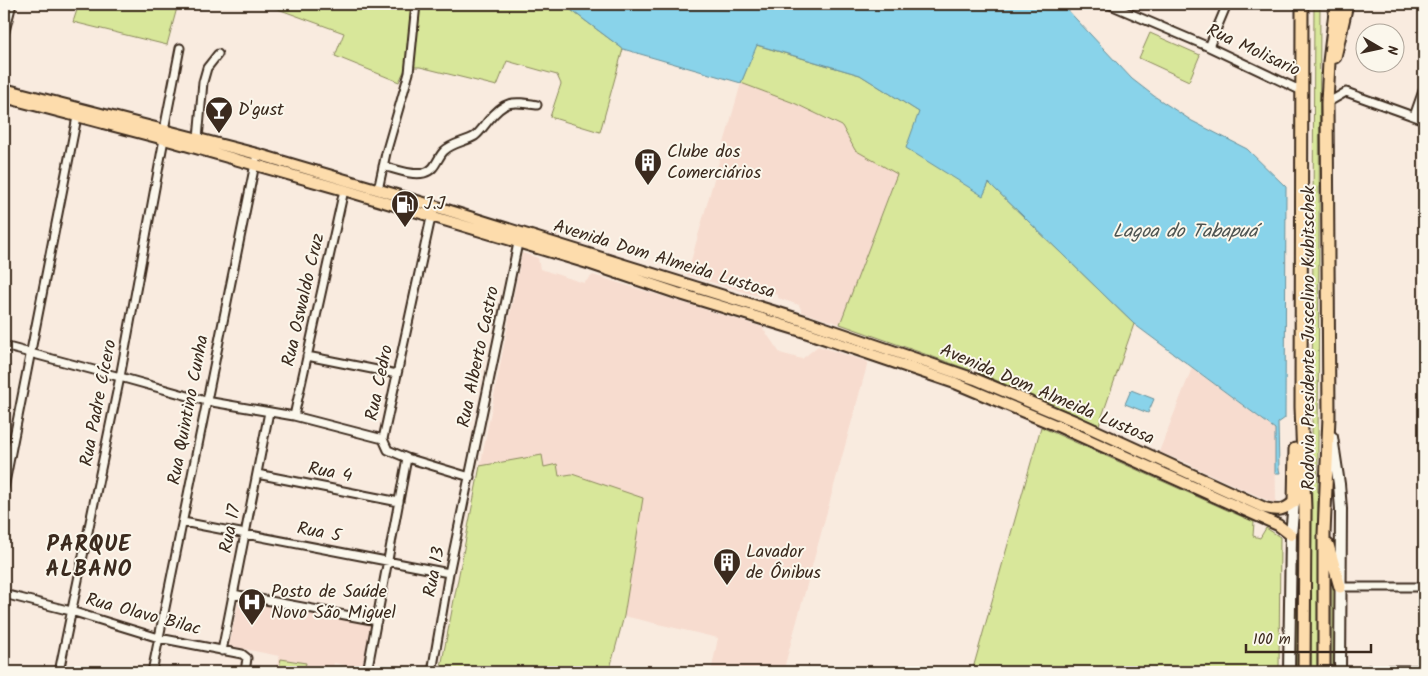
<svg xmlns="http://www.w3.org/2000/svg" width="1428" height="676" viewBox="0 0 1428 676" font-family="Kalam,sans-serif">
<style>
.built{fill:#f7dccf}
.green{fill:#d8e79a;stroke:#8a885c}
.water{fill:#89d3ea;stroke:#6a8f98}
.lines{fill:none;stroke-linecap:round;stroke-linejoin:round}
.minor-casing{stroke:#3b2a1e;stroke-width:11}
.secondary-casing{stroke:#3b2a1e;stroke-width:14}
.primary-casing{stroke:#3b2a1e;stroke-width:14}
.trunk-casing{stroke:#3b2a1e;stroke-width:15}
.minor{stroke:#fbf7ec;stroke-width:7}
.secondary{stroke:#fbf7ec;stroke-width:10}
.primary{stroke:#fddcac;stroke-width:10}
.trunk{stroke:#fddcac;stroke-width:11}
.labels{text-anchor:middle;dominant-baseline:central;stroke-width:4;stroke-linejoin:round;paint-order:stroke}
.street-label{font-size:18px;fill:#3b2a1e;stroke:#fbf7ec}
.poi-label{font-size:18px;fill:#3b2a1e;stroke:#fbf7ec;text-anchor:start}
.water-label{font-size:19px;font-style:italic;fill:#4e5451;stroke:#fbf7ec}
.district-label{font-size:22px;font-weight:bold;letter-spacing:1px;fill:#3b2a1e;stroke:#fbf7ec}
</style>
<rect width="100%" height="100%" fill="#f9ebdf"/>
<filter id="ink" filterUnits="userSpaceOnUse"><feTurbulence type="fractalNoise" baseFrequency=".02" numOctaves="2"/><feDisplacementMap in="SourceGraphic" scale="10" xChannelSelector="R" yChannelSelector="G"/><feConvolveMatrix kernelMatrix="1 2 1 2 8 2 1 2 1" color-interpolation-filters="sRGB"/></filter>
<g filter="url(#ink)">
<path class="built" d="M741,83L794,103L842,127L855,150L897,173L840,324L802,312L799,305L778,298V295L765,290L758,296L687,275Z
M522,253L538,258L540,269L584,283L593,275L762,327L780,353L802,359L818,346L868,362L783,672H711L718,638L624,616L609,672H440Z
M1192,368L1275,429L1276,504L1194,467L1190,464L1159,452Z
M239,599L371,625L362,669L334,663L332,672H276L279,656L229,646Z"/>
<path class="green" d="M79,4H178L167,45L73,22Z
M264,4H419L432,6L437,4H563L623,49L600,132L550,117L561,84L557,75L507,61L497,86L420,67H406L399,82L335,56L344,33Z
M1314,4H1320L1317,672H1311Z
M1150,33L1200,55L1189,81L1139,58Z
M756,45L860,75L919,112L983,195L989,183L1134,324L1099,425L979,373V369L974,366L970,370L840,324L897,174L855,150L842,126L794,103L741,83Z
M1041,427L1254,522L1253,536L1260,538L1266,528L1280,537L1279,672H972Z
M542,455L544,467L557,464L559,476L572,474L643,498L624,616L609,672H440L480,466Z
M1296,546L1298,559L1297,672H1293Z
M1332,574L1336,584V672H1332Z
M281,659L306,663L304,672H278Z"/>
<path class="water" d="M563,4H1062L1132,79L1154,96L1192,121L1247,149L1286,187L1285,418L1278,423L1279,469L1280,473H1275V429L1134,324L989,183L983,196L906,148L919,112L860,75L757,45L741,83L623,49Z
M1131,390L1154,399L1148,413L1125,404Z"/>
<g class="lines">
<g class="minor-casing">
<path id="minor" d="M1108,4L1209,47L1302,91
M4,35L12,4
M1209,47L1227,4
M1327,103L1346,92L1424,120
M1414,116L1424,88
M164,130L180,48
M198,139L203,82L207,68L218,54
M383,166C395,169 412,176 424,173C436,170 437,158 444,151C452,143 465,142 475,136C480,132 484,126 488,121C505,100 512,101 537,105
M378,190L386,153L409,73L416,4
M432,213L383,439L388,450L407,458L470,477
M4,346L120,377L206,401L294,416L383,439
M307,356L397,374
M294,416L344,190
M257,474L399,502
M4,488L77,117
M183,522L449,573
M1340,587H1424
M4,594L71,611L159,638L242,654L247,658L245,672
M233,594L377,621
M222,651L269,412
M59,672L120,377L164,139
M152,672L257,154
M341,672H350
M367,672L407,458
M432,672L449,573L518,243
M1366,672L1369,670H1424"/>
</g>
<g class="secondary-casing">
<path id="secondary" d="M1332,437L1339,484L1341,509L1340,672
M1289,672L1291,535L1294,502"/>
</g>
<g class="primary-casing">
<path id="primary" d="M4,89L257,154L434,206L808,322L975,379L1077,422L1265,508C1278,511 1283,511 1294,502
M4,97L164,139L344,190L591,264L677,293L805,332L955,383L1060,427L1278,525L1291,535"/>
</g>
<g class="trunk-casing">
<path id="trunk" d="M1302,4L1301,407L1305,510L1304,672
M1335,57L1347,4
M1294,502L1295,449
M1328,545L1340,587
M1324,672V534L1329,417L1327,103L1329,62L1336,4"/>
</g>
<use href="#minor" class="minor"/>
<use href="#secondary" class="secondary"/>
<use href="#primary" class="primary"/>
<use href="#trunk" class="trunk"/>
</g>
</g>
<defs>
<g id="bar-pin" transform="scale(1.4375)"><path d="M0 17L-7.5 6A9.5 9.5 0 1 1 7.5 6Z" fill="#3b2a1e" stroke="#fbf7ec"/><path d="M-6-5H6L.8 .8V4.5H3.5V6h-7V4.5H-.8V.8Z" fill="#fff"/></g>
<g id="building-pin" transform="scale(1.4375)"><path d="M0 17L-7.5 6A9.5 9.5 0 1 1 7.5 6Z" fill="#3b2a1e" stroke="#fbf7ec"/><path d="M-4-6H4V6H1V3H-1V6H-4ZM-2.5-4.3h1.7v1.8h-1.7ZM.8-4.3h1.7v1.8H.8ZM-2.5-1h1.7V.8h-1.7ZM.8-1h1.7V.8H.8Z" fill="#fff"/></g>
<g id="fuel-pin" transform="scale(1.4375)"><path d="M0 17L-7.5 6A9.5 9.5 0 1 1 7.5 6Z" fill="#3b2a1e" stroke="#fbf7ec"/><path d="M-5.5-6h7V0h2V4h1.3V-2.5L3-4.5l.8-.8L6-3V5H2.5V1h-1V6h-7ZM-4.2-4.7v3.2H.2V-4.7Z" fill="#fff"/></g>
<g id="hospital-pin" transform="scale(1.4375)"><path d="M0 17L-7.5 6A9.5 9.5 0 1 1 7.5 6Z" fill="#3b2a1e" stroke="#fbf7ec"/><path d="M-5-5h3v3.5h4V-5h3V5h-3V1.5h-4V5h-3Z" fill="#fff"/></g>
</defs>
<g fill-rule="evenodd">
<use href="#bar-pin" x="219" y="110"/>
<use href="#building-pin" x="648" y="162"/>
<use href="#fuel-pin" x="405" y="204"/>
<use href="#building-pin" x="727" y="562"/>
<use href="#hospital-pin" x="252" y="602"/>
</g>
<g class="labels">
<g class="street-label">
<text transform="translate(1253 51) rotate(25)">Rua Molisario</text>
<text transform="translate(664 260) rotate(17)">Avenida Dom Almeida Lustosa</text>
<text transform="translate(304 300) rotate(-77)">Rua Oswaldo Cruz</text>
<text transform="translate(1309 338) rotate(-90)">Rodovia Presidente Juscelino Kubitschek</text>
<text transform="translate(479 357) rotate(-78)">Rua Alberto Castro</text>
<text transform="translate(380 383) rotate(-78)">Rua Cedro</text>
<text transform="translate(1047 395) rotate(23)">Avenida Dom Almeida Lustosa</text>
<text transform="translate(99 403) rotate(-79)">Rua Padre Cícero</text>
<text transform="translate(189 410) rotate(-79)">Rua Quintino Cunha</text>
<text transform="translate(330 473) rotate(11)">Rua 4</text>
<text transform="translate(231 529) rotate(-79)">Rua 17</text>
<text transform="translate(319 533) rotate(11)">Rua 5</text>
<text transform="translate(435 572) rotate(-79)">Rua 13</text>
<text transform="translate(143 615) rotate(15)">Rua Olavo Bilac</text>
</g>
<g class="poi-label">
<text x="238" y="110">D'gust</text>
<text x="667" y="152">Clube dos<tspan x="667" dy="21">Comerciários</tspan></text>
<text x="424" y="204">J.J</text>
<text x="746" y="552">Lavador<tspan x="746" dy="21">de Ônibus</tspan></text>
<text x="271" y="592">Posto de Saúde<tspan x="271" dy="21">Novo São Miguel</tspan></text>
</g>
<g class="water-label">
<text x="1185" y="232">Lagoa do Tabapuá</text>
</g>
<g class="district-label">
<text x="89" y="545">PARQUE<tspan x="89" dy="25">ALBANO</tspan></text>
</g>
</g>
<rect width="1428" height="676" fill="none" stroke="#fbf7ec" stroke-width="20"/>
<rect x="10" y="10" width="1408" height="656" fill="none" stroke="#3b2a1e" stroke-width="2" filter="url(#ink)"/>
<g transform="translate(1380 48) rotate(99)"><circle r="24" fill="#fbf7ec" stroke="#aea59a"/>
<path d="M0-4L9 19L0 12L-9 19Z" fill="#3b2a1e"/>
<text y="-8" font-size="14" font-weight="bold" text-anchor="middle" fill="#3b2a1e">N</text>
</g>
<path d="M1246 644v8h125v-8" fill="none" stroke="#3b2a1e" stroke-width="2.5"/>
<text x="1253" y="644" font-size="15" fill="#3b2a1e" stroke="#fbf7ec" stroke-width="4" paint-order="stroke">100 m</text>
</svg>
